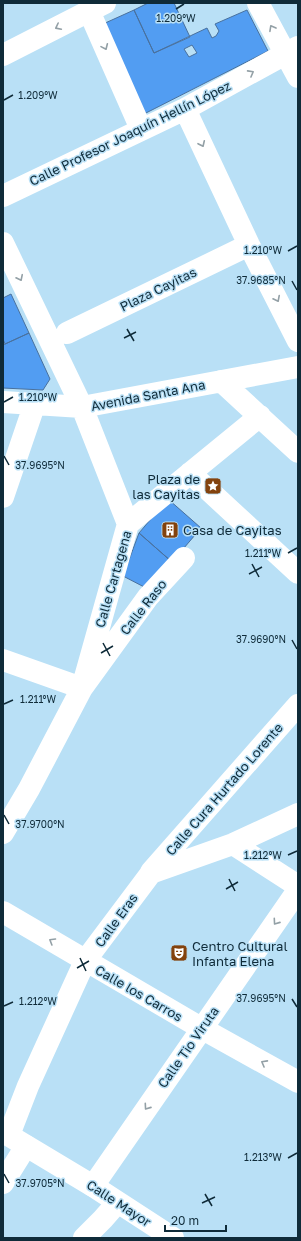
<svg xmlns="http://www.w3.org/2000/svg" width="301" height="1241" viewBox="0 0 301 1241" font-family="'Golos Text',sans-serif">
<style>
.building{fill:#529df2;stroke:#49719e;fill-rule:evenodd}
.lines{fill:none;stroke-linecap:round;stroke-linejoin:round}
.street{stroke:#fff;stroke-width:22}
.secondary{stroke:#fff;stroke-width:22}
.oneway{stroke:#93a0a6}
.ticks{fill:none;stroke:#0f2b39;stroke-width:1.5}
.labels{text-anchor:middle;dominant-baseline:central;stroke-width:3;stroke-linejoin:round;paint-order:stroke}
.street-label{font-size:13px;fill:#0f2b39;stroke:#b9e0f6}
.poi-label{font-size:13px;fill:#0f2b39;stroke:#b9e0f6;text-anchor:start}
.ticks-label{font-size:10px;text-anchor:middle;fill:#0f2b39;stroke:#b9e0f6;stroke-width:3;stroke-linejoin:round;paint-order:stroke}
</style>
<rect width="100%" height="100%" fill="#b9e0f6"/>
<path class="building" d="M148,3H174L190,37L154,53L134,10Z
M134,10L154,53L207,28L212,38L216,36L219,31L215,24L247,10L268,51L142,115L103,24ZM192,45L197,53L189,57L184,49Z
M11,294L29,333L5,344L3,339V298Z
M29,333L50,379L43,390L3,388V345Z
M168,499L201,528L172,562L139,533Z
M139,533L172,562L148,589L123,576Z"/>
<g class="lines">
<path class="street" d="M258,3L298,77
M89,11L141,129
M3,55L105,3
M185,109L249,245L298,341
M3,196L185,109L298,47
M3,243L82,407L128,524L82,688L29,789L3,833
M67,333L249,245
M221,381L298,452
M3,402L82,407L298,367
M190,473L298,573
M3,497L35,403
M128,524L260,416
M3,660L82,688L148,597L184,558
M233,844L298,886
M151,872L298,705
M3,912L201,1028L298,1082
M9,1135L28,1086L85,961L151,873L233,844L298,814
M3,1183L26,1146
M93,1186L298,890
M84,1238L103,1219L117,1203"/>
<path class="secondary" d="M3,1132L93,1186L173,1238"/>
</g>
<defs><path id="oneway-chevron" d="M-2-3.5L2.5 0L-2 3.5" fill="none" stroke-width="1.6" stroke-linecap="round" stroke-linejoin="round"/></defs>
<g class="oneway">
<use href="#oneway-chevron" transform="translate(58 27) rotate(153)"/>
<use href="#oneway-chevron" transform="translate(272 28) rotate(-119)"/>
<use href="#oneway-chevron" transform="translate(105 47) rotate(66)"/>
<use href="#oneway-chevron" transform="translate(251 73) rotate(-29)"/>
<use href="#oneway-chevron" transform="translate(202 144) rotate(65)"/>
<use href="#oneway-chevron" transform="translate(20 278) rotate(64)"/>
<use href="#oneway-chevron" transform="translate(277 299) rotate(63)"/>
<use href="#oneway-chevron" transform="translate(276 922) rotate(125)"/>
<use href="#oneway-chevron" transform="translate(52 941) rotate(-149)"/>
<use href="#oneway-chevron" transform="translate(264 1063) rotate(-151)"/>
<use href="#oneway-chevron" transform="translate(147 1107) rotate(125)"/>
</g>
<path class="ticks" d="M176,9L184,4M4,100L13,95M288,251L297,246M292,281L297,290M127,329L134,341M124,338L136,332M4,402L13,397M4,456L9,465M288,553L297,548M252,564L259,577M249,574L262,567M292,640L297,649M103,643L110,656M101,653L113,646M4,704L13,700M4,815L9,824M288,855L297,851M229,879L235,891M226,889L238,882M80,958L86,971M77,968L89,961M292,999L297,1007M4,1006L13,1002M288,1158L297,1153M4,1174L9,1183M205,1194L212,1206M202,1203L215,1197"/>
<defs>
<g id="sight-square" transform="scale(0.9)"><rect x="-9" y="-9" width="18" height="18" rx="4" fill="#83420d" stroke="#b9e0f6"/><path d="M0-6L1.8-2.2L6-1.7L2.9 1.2L3.7 5.4L0 3.3L-3.7 5.4L-2.9 1.2L-6-1.7L-1.8-2.2Z" fill="#fff"/></g>
<g id="building-square" transform="scale(0.9)"><rect x="-9" y="-9" width="18" height="18" rx="4" fill="#83420d" stroke="#b9e0f6"/><path d="M-4-6H4V6H1V3H-1V6H-4ZM-2.5-4.3h1.7v1.8h-1.7ZM.8-4.3h1.7v1.8H.8ZM-2.5-1h1.7V.8h-1.7ZM.8-1h1.7V.8H.8Z" fill="#fff"/></g>
<g id="theatre-square" transform="scale(0.9)"><rect x="-9" y="-9" width="18" height="18" rx="4" fill="#83420d" stroke="#b9e0f6"/><path d="M-5-5.5Q0-4 5-5.5V0Q5 5 0 6Q-5 5-5 0ZM-3.3-2.5H-1v1.5H-3.3ZM1-2.5H3.3v1.5H1ZM-2.8 1Q0 5.5 2.8 1Z" fill="#fff"/></g>
</defs>
<g fill-rule="evenodd">
<use href="#sight-square" x="213" y="486"/>
<use href="#building-square" x="170" y="530"/>
<use href="#theatre-square" x="179" y="953"/>
</g>
<g class="labels">
<g class="street-label">
<text transform="translate(130 133) rotate(-26)">Calle Profesor Joaquín Hellín López</text>
<text transform="translate(158 289) rotate(-26)">Plaza Cayitas</text>
<text transform="translate(148 395) rotate(-11)">Avenida Santa Ana</text>
<text transform="translate(113 579) rotate(-74)">Calle Cartagena</text>
<text transform="translate(143 607) rotate(-52)">Calle Raso</text>
<text transform="translate(224 789) rotate(-49)">Calle Cura Hurtado Lorente</text>
<text transform="translate(116 920) rotate(-54)">Calle Eras</text>
<text transform="translate(139 993) rotate(30)">Calle los Carros</text>
<text transform="translate(188 1047) rotate(-55)">Calle Tio Viruta</text>
<text transform="translate(119 1203) rotate(33)">Calle Mayor</text>
</g>
<g class="poi-label">
<text x="200" y="479" text-anchor="end">Plaza de<tspan x="200" dy="15">las Cayitas</tspan></text>
<text x="183" y="530">Casa de Cayitas</text>
<text x="192" y="946">Centro Cultural<tspan x="192" dy="15">Infanta Elena</tspan></text>
</g>
</g>
<g class="ticks-label">
<text x="176" y="22">1.209°W</text>
<text x="38" y="99">1.209°W</text>
<text x="263" y="254">1.210°W</text>
<text x="261" y="284">37.9685°N</text>
<text x="38" y="401">1.210°W</text>
<text x="40" y="469">37.9695°N</text>
<text x="263" y="557">1.211°W</text>
<text x="261" y="643">37.9690°N</text>
<text x="38" y="703">1.211°W</text>
<text x="40" y="828">37.9700°N</text>
<text x="263" y="859">1.212°W</text>
<text x="261" y="1002">37.9695°N</text>
<text x="38" y="1005">1.212°W</text>
<text x="263" y="1161">1.213°W</text>
<text x="40" y="1187">37.9705°N</text>
</g>
<rect width="301" height="1241" fill="none" stroke="#0f2b39" stroke-width="8"/>
<path d="M165 1225v6h61v-6" fill="none" stroke="#0f2b39" stroke-width="2"/>
<text x="171" y="1225" font-size="12" fill="#0f2b39" stroke="#b9e0f6" stroke-width="3" paint-order="stroke">20 m</text>
</svg>
